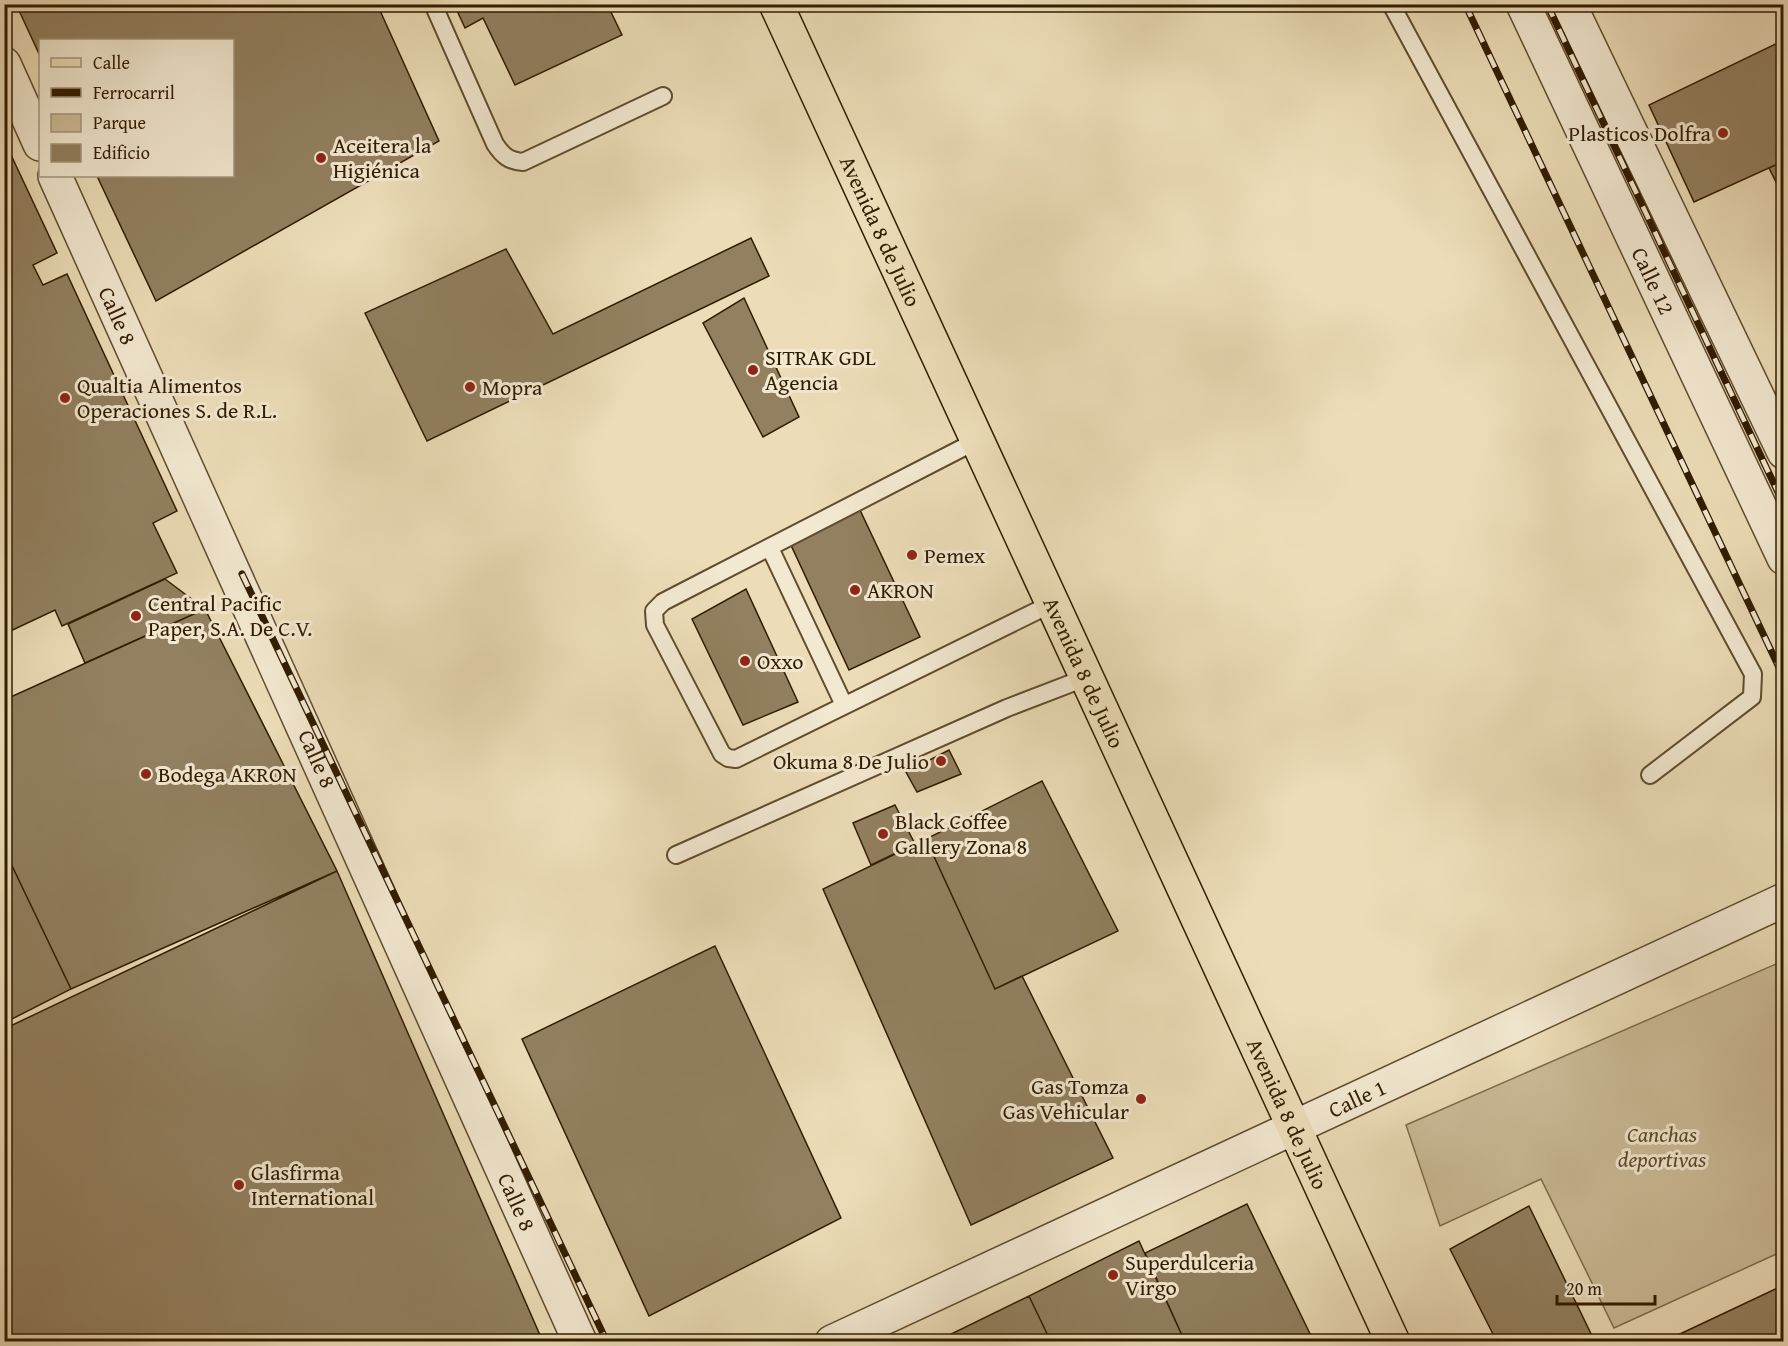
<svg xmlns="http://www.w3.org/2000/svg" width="1788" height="1346" viewBox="0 0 1788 1346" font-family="'Gentium Book Plus',serif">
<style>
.green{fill:#ccbc99;stroke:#7e6c4c;stroke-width:1.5}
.building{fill:#928060;stroke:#311c00;stroke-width:1.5}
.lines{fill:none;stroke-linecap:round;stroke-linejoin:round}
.lane-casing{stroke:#604c2e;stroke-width:20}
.street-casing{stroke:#604c2e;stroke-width:36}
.primary-casing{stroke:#311c00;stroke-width:36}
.lane{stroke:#f3e9d1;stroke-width:16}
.street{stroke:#f3e9d1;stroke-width:33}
.primary{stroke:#ecddb8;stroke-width:33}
.rail-casing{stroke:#311c00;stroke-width:7}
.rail{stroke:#f3e9d1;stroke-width:4.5;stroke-dasharray:14;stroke-linecap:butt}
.poi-dot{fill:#8f2418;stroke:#f3e9d1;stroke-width:2}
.labels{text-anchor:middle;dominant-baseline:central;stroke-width:6;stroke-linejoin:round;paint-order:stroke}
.poi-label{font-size:22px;fill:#311c00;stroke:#f3e9d1;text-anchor:start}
.street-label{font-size:22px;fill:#311c00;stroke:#f3e9d1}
.park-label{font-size:22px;font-style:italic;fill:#604c2e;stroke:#f3e9d1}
</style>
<rect width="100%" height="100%" fill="#ecddb8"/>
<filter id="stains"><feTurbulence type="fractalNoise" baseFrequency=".00333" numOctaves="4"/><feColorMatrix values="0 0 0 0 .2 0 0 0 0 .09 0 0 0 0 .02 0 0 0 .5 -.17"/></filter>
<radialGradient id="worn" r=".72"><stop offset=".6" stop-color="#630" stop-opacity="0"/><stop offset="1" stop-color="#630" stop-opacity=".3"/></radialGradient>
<path class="green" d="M1783,961V1251L1614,1328L1541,1179L1440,1226L1406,1125Z"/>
<path class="building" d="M16,4H377L439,141L156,301L97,176H232V40H40V56Z
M454,4H607L622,35L515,85L483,18L465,28Z
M1784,40V161L1694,202L1649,105Z
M4,140L57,253L33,265L43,285L67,274L177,511L153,523L177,573L62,626L55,610L4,634Z
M1784,161V198L1769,168Z
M751,238L769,276L427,441L365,313L506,249L553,334Z
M744,298L799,417L763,437L703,323Z
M859,508L920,637L849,670L790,543Z
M165,579L205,609L85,663L68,624Z
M746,589L798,702L743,725L692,619Z
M205,609L337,871L71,989L4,849V700Z
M949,750L961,774L917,792L906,772Z
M1042,781L1118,931L995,989L926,839Z
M895,805L915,844L871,865L853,823Z
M926,839L995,989L1022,976L1113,1158L971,1225L823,889Z
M4,849L71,989L4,1023Z
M337,871L543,1342H4V1029Z
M715,946L841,1218L649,1316L522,1039Z
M1247,1204L1314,1342H1185L1145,1253Z
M1529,1206L1595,1342H1497L1450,1249Z
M1139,1241L1185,1342H1051L1029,1296Z
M1784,1285V1342H1663Z
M1029,1296L1051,1342H935Z"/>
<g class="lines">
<g class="lane-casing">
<path id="lane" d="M433,4L495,144C503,156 509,161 523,162L663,96
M1391,4L1753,674L1752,697L1650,775
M976,441L663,602L654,611L655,625L722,754L728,758L736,759L1051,604
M770,548L844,705
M676,855L1007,708L1085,678"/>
</g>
<g class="street-casing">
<g id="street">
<path id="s1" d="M1523,4L1784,558"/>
<path d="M1569,4L1784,452"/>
<path d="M4,64L40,144"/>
<path id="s2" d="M55,176L580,1342"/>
<path id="s3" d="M832,1342L1784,900"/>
</g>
</g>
<g class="primary-casing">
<g id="primary">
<path id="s4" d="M776,4L1393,1342"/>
</g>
</g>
<use href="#lane" class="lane"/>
<use href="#street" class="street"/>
<use href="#primary" class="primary"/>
<g class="rail-casing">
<path id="rail" d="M1465,4L1784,678
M1547,4L1784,505
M242,574L607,1342"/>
</g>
<use href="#rail" class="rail"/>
</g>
<g class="poi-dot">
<circle cx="1723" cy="133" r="6"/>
<circle cx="321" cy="158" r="6"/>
<circle cx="753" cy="370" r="6"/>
<circle cx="470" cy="387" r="6"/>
<circle cx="65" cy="398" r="6"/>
<circle cx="912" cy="555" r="6"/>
<circle cx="855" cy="590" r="6"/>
<circle cx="136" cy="616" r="6"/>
<circle cx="745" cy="661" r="6"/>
<circle cx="941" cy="761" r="6"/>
<circle cx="146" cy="774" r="6"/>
<circle cx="883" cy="834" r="6"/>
<circle cx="1141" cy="1099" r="6"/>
<circle cx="239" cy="1185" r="6"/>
<circle cx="1113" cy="1275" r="6"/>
</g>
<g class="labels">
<g class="poi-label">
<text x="1711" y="133" text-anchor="end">Plasticos Dolfra</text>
<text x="333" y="145">Aceitera la<tspan x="333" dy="25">Higiénica</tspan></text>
<text x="765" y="357">SITRAK GDL<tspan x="765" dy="25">Agencia</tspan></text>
<text x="77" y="385">Qualtia Alimentos<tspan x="77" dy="25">Operaciones S. de R.L.</tspan></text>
<text x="482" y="387">Mopra</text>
<text x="924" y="555">Pemex</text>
<text x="867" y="590">AKRON</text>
<text x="148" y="603">Central Pacific<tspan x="148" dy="25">Paper, S.A. De C.V.</tspan></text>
<text x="757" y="661">Oxxo</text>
<text x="929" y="761" text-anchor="end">Okuma 8 De Julio</text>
<text x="158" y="774">Bodega AKRON</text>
<text x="895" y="821">Black Coffee<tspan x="895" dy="25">Gallery Zona 8</tspan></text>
<text x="1129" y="1086" text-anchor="end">Gas Tomza<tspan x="1129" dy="25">Gas Vehicular</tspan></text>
<text x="251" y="1172">Glasfirma<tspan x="251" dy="25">International</tspan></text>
<text x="1125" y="1262">Superdulceria<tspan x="1125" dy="25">Virgo</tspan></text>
</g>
<g class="street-label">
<text stroke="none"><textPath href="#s4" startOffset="250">Avenida 8 de Julio</textPath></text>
<text stroke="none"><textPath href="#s1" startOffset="306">Calle 12</textPath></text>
<text stroke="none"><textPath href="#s2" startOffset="153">Calle 8</textPath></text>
<text stroke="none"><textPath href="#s4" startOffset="736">Avenida 8 de Julio</textPath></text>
<text stroke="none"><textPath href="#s2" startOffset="639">Calle 8</textPath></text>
<text stroke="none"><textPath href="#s3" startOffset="579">Calle 1</textPath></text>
<text stroke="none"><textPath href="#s4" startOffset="1222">Avenida 8 de Julio</textPath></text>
<text stroke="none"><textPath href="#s2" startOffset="1125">Calle 8</textPath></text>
</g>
<g class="park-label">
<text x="1662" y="1134">Canchas<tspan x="1662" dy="25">deportivas</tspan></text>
</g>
</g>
<rect width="1788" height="1346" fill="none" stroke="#ecddb8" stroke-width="24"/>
<rect x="6" y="6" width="1776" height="1334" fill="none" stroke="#311c00" stroke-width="3"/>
<rect x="12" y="12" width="1764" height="1322" fill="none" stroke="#311c00" stroke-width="1.5"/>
<rect x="39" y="39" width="195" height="138" fill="#f3e9d1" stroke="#a5977d" stroke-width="1.5"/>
<rect x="51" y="58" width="30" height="9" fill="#ecddb8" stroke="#a5977d" stroke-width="1.5"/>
<text x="93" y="69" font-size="18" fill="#311c00">Calle</text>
<rect x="51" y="88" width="30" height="9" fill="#311c00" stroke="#a5977d" stroke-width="1.5"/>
<text x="93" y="99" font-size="18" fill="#311c00">Ferrocarril</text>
<rect x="51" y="114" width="30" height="18" fill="#ccbc99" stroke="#a5977d" stroke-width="1.5"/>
<text x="93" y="129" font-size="18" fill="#311c00">Parque</text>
<rect x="51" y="144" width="30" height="18" fill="#928060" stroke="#a5977d" stroke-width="1.5"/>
<text x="93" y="159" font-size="18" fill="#311c00">Edificio</text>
<path d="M1557 1295v9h98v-9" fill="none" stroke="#311c00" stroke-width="3"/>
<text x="1566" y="1295" font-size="18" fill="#311c00" stroke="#f3e9d1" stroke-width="4.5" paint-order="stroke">20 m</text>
<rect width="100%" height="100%" filter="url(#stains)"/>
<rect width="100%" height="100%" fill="url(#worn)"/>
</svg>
